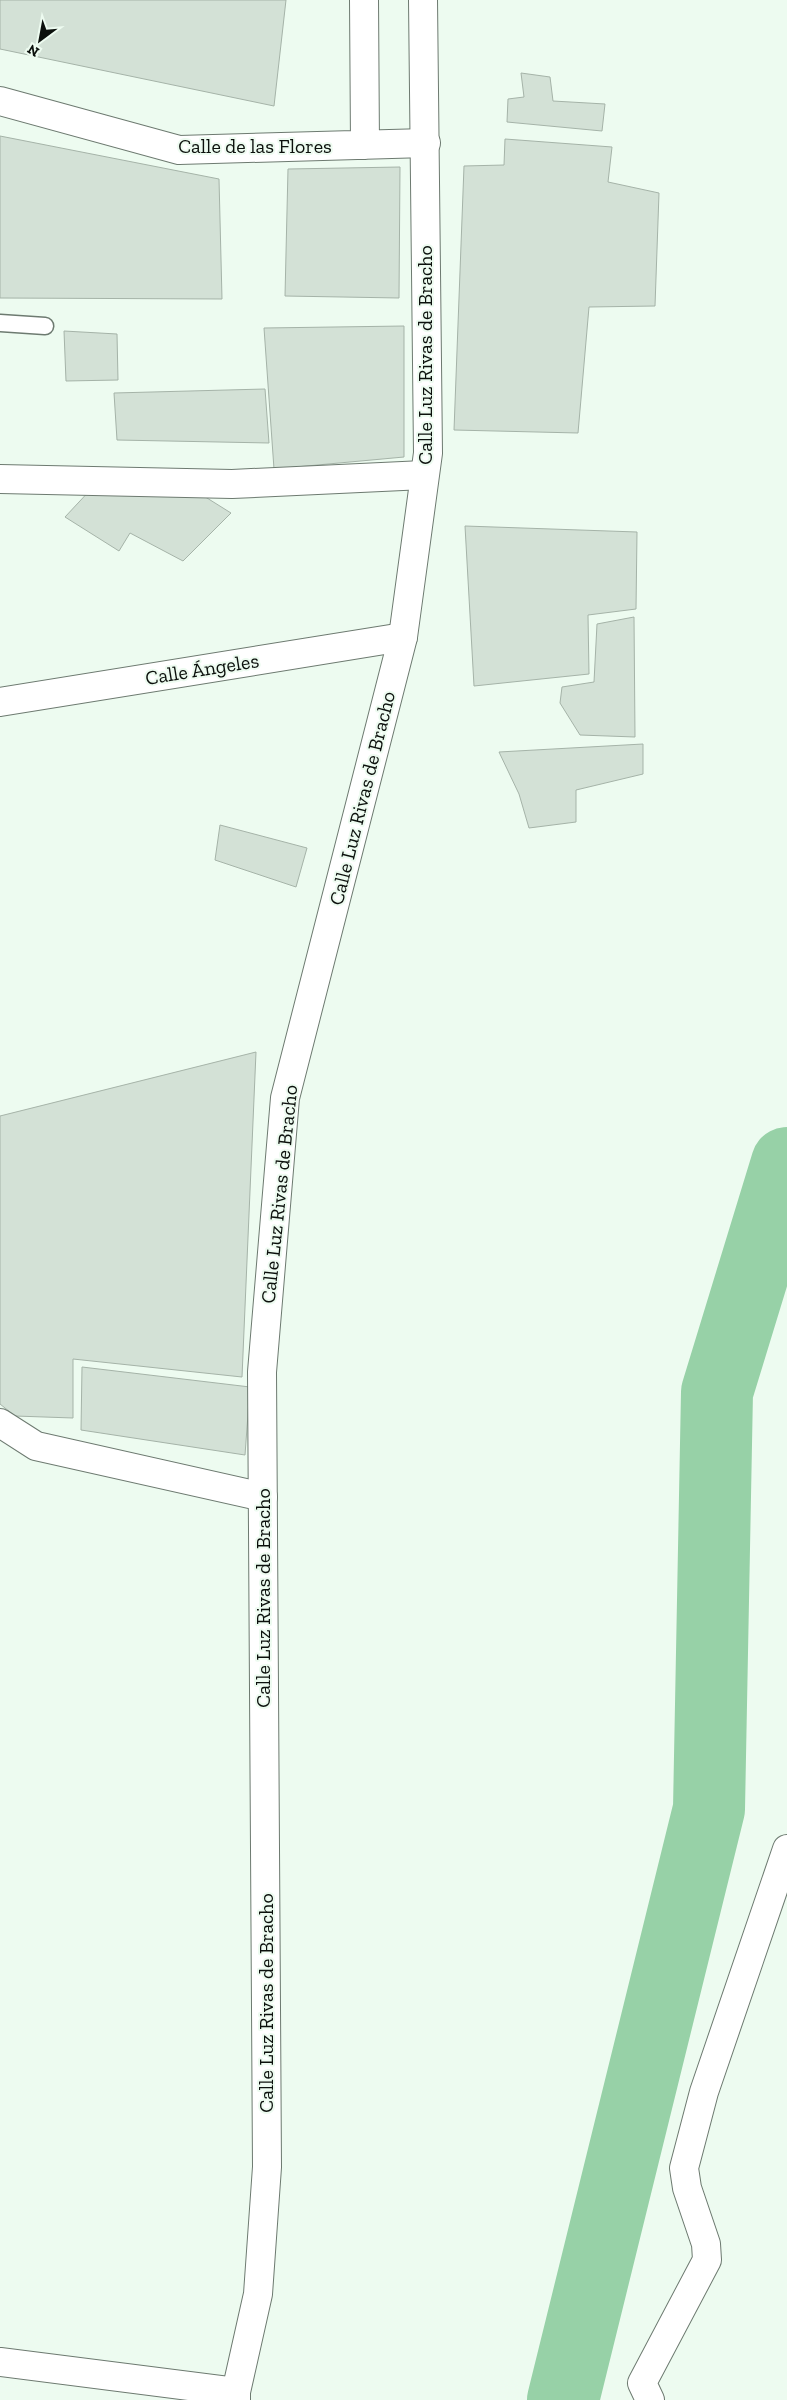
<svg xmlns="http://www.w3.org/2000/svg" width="787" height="2400" viewBox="0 0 787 2400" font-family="'Zilla Slab',serif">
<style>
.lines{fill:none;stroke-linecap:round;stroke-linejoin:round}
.river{stroke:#97d1a7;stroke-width:72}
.building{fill:#d3e1d6;stroke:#a5b3a8}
.lane-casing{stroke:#6d7a70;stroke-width:19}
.street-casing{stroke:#6d7a70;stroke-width:30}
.secondary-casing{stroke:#6d7a70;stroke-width:30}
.lane{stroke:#fff;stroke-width:16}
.street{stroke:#fff;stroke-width:28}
.secondary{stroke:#fff;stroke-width:28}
.labels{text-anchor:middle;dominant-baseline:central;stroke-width:4;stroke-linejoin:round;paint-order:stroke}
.street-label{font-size:20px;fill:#0b100c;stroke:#edfbf0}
</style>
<rect width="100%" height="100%" fill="#edfbf0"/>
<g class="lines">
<path class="river" d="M563,2400L709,1809L717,1392L787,1163"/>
</g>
<path class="building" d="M0,0H286L274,106L0,49Z
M521,73L550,77L553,101L605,104L602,131L507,122L508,99L524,97Z
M0,136L219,179L222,299L0,298Z
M505,139L612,147L608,182L659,193L655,306L589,307L578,433L454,430L464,166L504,165Z
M400,167L399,298L285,296L288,169Z
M404,326V457L274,469L264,328Z
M64,331L117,334L118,380L66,381Z
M265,389L269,443L117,440L114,393Z
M93,487L191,488L231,513L183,561L130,533L119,551L65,517Z
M465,526L637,532L636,609L588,615L589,674L474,686Z
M634,617L635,737L580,735L560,703L562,687L594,682L597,624Z
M643,744V774L576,790V822L529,828L519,794L499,752Z
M220,825L307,848L296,887L215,860Z
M256,1052L242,1377L73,1359V1418L15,1416L0,1404V1116Z
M82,1367L250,1387L245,1455L81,1430Z"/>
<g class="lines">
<g class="lane-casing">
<path id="lane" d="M0,323L45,326"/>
</g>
<g class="street-casing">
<path id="street" d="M364,0L365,145
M0,101L179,150L426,143
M0,479L232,484L424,475
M0,702L403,637
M0,1423L36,1446L263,1497
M0,2362L236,2392
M650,2400L642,2383L707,2260L706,2244L687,2188L684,2168L704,2092L787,1849"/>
</g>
<g class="secondary-casing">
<path id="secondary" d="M236,2400V2392L258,2294L267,2167L262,1372L285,1098L403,637L428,453L423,0"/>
</g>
<use href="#lane" class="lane"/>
<use href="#street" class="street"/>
<use href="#secondary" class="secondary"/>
</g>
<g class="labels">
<g class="street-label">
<text x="255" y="146">Calle de las Flores</text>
<text transform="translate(425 355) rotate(-90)">Calle Luz Rivas de Bracho</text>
<text transform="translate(202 669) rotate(-9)">Calle Ángeles</text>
<text transform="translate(362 798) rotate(-76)">Calle Luz Rivas de Bracho</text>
<text transform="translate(279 1194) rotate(-84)">Calle Luz Rivas de Bracho</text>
<text transform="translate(263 1598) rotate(-90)">Calle Luz Rivas de Bracho</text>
<text transform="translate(266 2003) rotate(-90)">Calle Luz Rivas de Bracho</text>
</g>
</g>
<g transform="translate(40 40) rotate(212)" stroke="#edfbf0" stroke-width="4" paint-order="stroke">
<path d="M0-4L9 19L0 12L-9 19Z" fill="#0b100c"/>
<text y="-8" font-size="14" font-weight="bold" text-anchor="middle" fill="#0b100c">N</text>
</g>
</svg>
